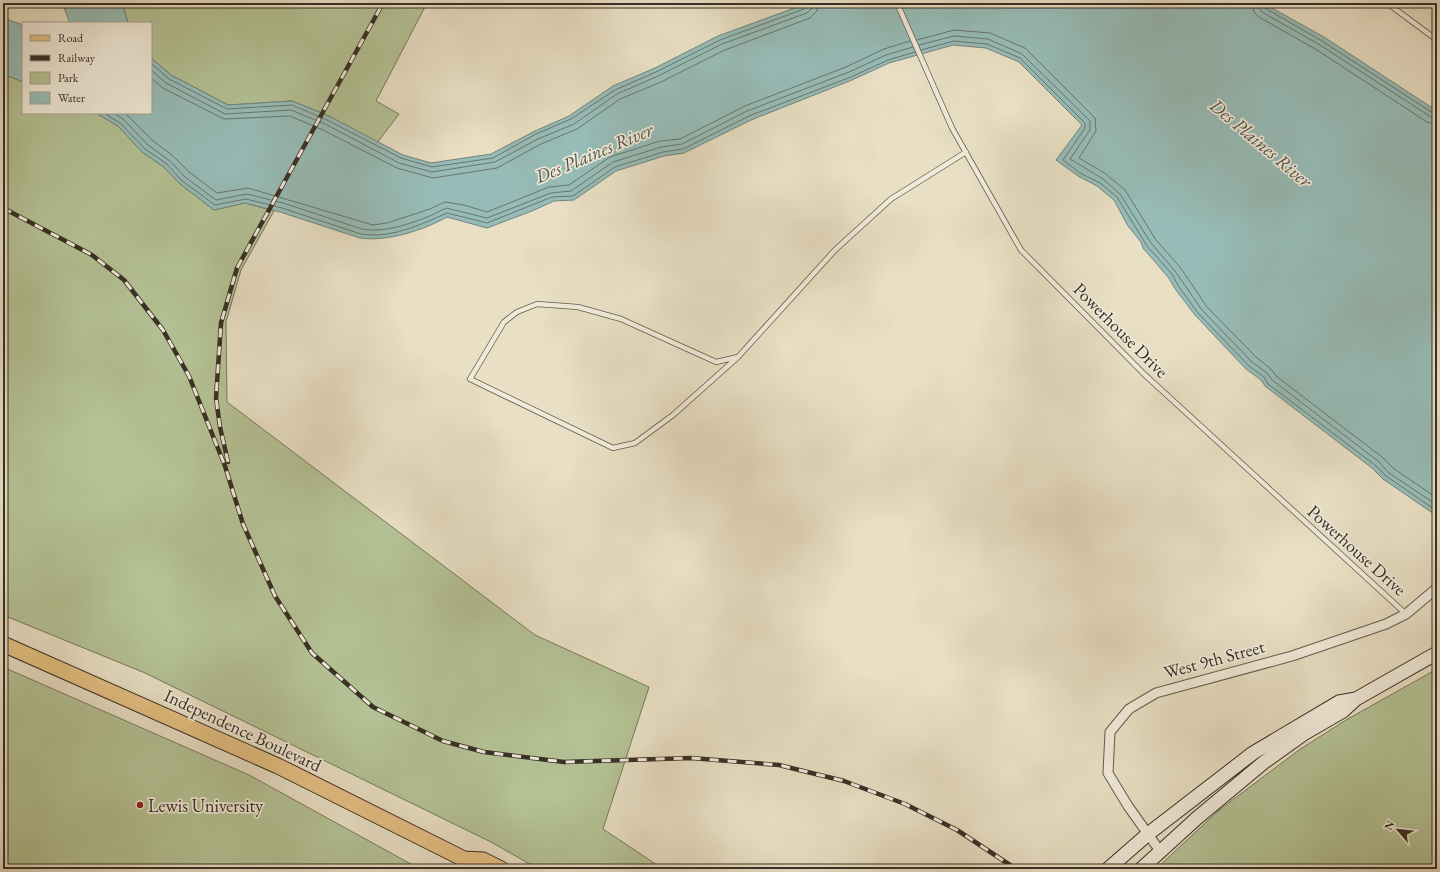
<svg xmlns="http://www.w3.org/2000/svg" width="1440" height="872" viewBox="0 0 1440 872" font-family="'EB Garamond',serif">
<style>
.green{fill:#b4c295;stroke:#76785e}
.water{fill:#97bcb7;stroke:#71847d}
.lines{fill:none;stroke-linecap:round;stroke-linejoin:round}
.shore{stroke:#68766e;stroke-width:1}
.lane-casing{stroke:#645b4e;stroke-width:6}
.street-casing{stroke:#645b4e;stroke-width:11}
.secondary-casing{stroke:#382f26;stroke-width:15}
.primary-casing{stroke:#382f26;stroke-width:17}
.lane{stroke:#f0ead9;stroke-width:4.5}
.street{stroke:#f0ead9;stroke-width:9}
.secondary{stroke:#f0ead9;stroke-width:13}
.primary{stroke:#e4c082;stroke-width:15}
.rail-casing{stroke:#382f26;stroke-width:4.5}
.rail{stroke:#f0ead9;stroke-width:3;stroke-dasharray:9;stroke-linecap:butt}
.poi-dot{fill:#8f2418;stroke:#f0ead9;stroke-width:1.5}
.labels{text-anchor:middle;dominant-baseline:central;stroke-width:3.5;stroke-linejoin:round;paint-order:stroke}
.street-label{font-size:18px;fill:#382f26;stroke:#f0ead9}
.poi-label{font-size:18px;fill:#382f26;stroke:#f0ead9;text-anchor:start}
.water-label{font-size:19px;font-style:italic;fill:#50524a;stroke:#f0ead9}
</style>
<rect width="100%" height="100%" fill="#e8dfc4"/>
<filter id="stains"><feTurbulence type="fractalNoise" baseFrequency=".005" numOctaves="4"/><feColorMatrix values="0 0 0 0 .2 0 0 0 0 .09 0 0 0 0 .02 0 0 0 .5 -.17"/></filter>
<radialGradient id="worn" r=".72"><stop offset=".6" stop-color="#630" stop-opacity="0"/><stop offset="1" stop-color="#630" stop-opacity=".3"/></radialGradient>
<path class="green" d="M122,3H427L376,101L399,114L377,143L329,116L292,101L228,105L171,75L151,58V23H128Z
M3,74L23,82V113H96L118,126L142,152L164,167L179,183L214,210L245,203L274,211L241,270L226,322L227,402L535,635L649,687L603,829L663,869H538L493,843L145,673L3,615Z
M3,667L249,775L420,869H3Z
M1437,669V869H1156L1218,811L1299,750L1346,720Z"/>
<path class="water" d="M62,3H122L128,23H70Z
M808,3H1263L1324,37L1437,111V516L1383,479L1372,468L1265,386L1261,380L1246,369L1195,315L1176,290L1168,277L1143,248L1141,242L1128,226L1114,200L1097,186L1078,176L1056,160L1082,125L1019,62L986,48L953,45L889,63L852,80L751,120L684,153L664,156L616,171L574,200L554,201L532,211L487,228L447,217C424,230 387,242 360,238L280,212L245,203L214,210L179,183L164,167L142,152L118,126L96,113H151V58L171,75L228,105L292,101L329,116L403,155L431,163L491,154L535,131L569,116L613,86L655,68L718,36Z
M3,18L23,25V82L3,74Z"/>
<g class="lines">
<path class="shore" d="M1252,3L1254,12L1259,17L1317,50L1427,122L1437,125
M1258,3L1259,8L1262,12L1320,45L1431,117L1437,119
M1263,3L1265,8L1322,41L1433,113H1437
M917,40L954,30L990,33L1025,48L1095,118L1096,131L1079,158L1106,174L1125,190L1156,240L1180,267L1207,307L1256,357L1271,369L1276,376L1382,457L1393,468L1437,498
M919,45L954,36L988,39L1022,54L1090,121V130L1070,159L1103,179L1120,194L1151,243L1175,271L1202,310L1252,362L1267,373L1272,380L1378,461L1389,473L1437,505
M921,50L954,41L987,44L1020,58L1085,123V128L1063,160L1080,173L1100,183L1117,197L1147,246L1172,274L1179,287L1198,313L1249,366L1264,377L1268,384L1375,465L1386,476L1437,511
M151,63L169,79L227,109L292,105L327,120L401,158L432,167L493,158L536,134L571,119L615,90L656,72L720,40L804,9L807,3
M151,70L166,83L225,114L291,110L325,124L399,163L432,172L495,162L538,139L574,124L617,94L658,76L722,44L807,13L811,9L812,3
M151,78L163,88L224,119L290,116L323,130L397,168L433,178L497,168L541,144L577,129L620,99L661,82L725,50L810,18L817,11L818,3
M104,113L120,123L145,149L167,164L181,180L215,205L246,199L282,208L361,234C390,239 420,225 447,213L487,223L552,197L573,196L615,167L663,152L683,149L749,116L851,77L888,60L915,52
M114,113L124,120L148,145L170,161L185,177L216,200L247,194L283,203L362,229C385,233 410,224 432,215C437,213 441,210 446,208L487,218L551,193L571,191L613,162L661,147L682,144L747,111L849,72L886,55L913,47
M125,113L152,140L173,156L189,172L217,193L248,188L373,225L387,223L430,209L445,202L464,205L487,212L549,187L569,185L610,157L660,141L680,139L745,106L846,67L884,49L910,41"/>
<g class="lane-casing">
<path id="lane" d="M897,3L952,128L1021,250L1145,375L1406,614
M1387,3L1437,40
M738,357L673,415L635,443L613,448L470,379L504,322L517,312L537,304L578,307L621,319L716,362L738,357L835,250L891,199L966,152"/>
</g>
<g class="street-casing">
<path id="street" d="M1160,851L1128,806L1108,773L1110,732L1129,709L1156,693L1292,656L1386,624L1406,614L1437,588"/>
</g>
<g class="secondary-casing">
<path id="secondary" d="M1108,869L1148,834L1253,753L1339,702L1356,699
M1141,869L1197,818L1263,763L1305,733L1343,711L1356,699L1437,653"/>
</g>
<g class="primary-casing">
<path id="primary" d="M3,644L278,766L464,859L475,869
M464,859L483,860L501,869"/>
</g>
<use href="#lane" class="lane"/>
<use href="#street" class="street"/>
<use href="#secondary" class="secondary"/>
<use href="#primary" class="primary"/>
<g class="rail-casing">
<path id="rail" d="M3,208L92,255L124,280L163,330L189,376L225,466L243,524L275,596L312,653L373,707L443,741L484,752L564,762L691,758L779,765L844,781L905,804L957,830L1016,869
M228,462L220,427L216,398L221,323L237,268L383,3"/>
</g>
<use href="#rail" class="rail"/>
</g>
<circle class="poi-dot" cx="140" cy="805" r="4"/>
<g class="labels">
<g class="street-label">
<text transform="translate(1121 330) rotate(45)">Powerhouse Drive</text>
<text transform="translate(1357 550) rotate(42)">Powerhouse Drive</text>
<text transform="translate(1214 659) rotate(-15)">West 9th Street</text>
<text transform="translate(243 730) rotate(25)">Independence Boulevard</text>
</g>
<g class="poi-label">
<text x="148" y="805">Lewis University</text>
</g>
<g class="water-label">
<text transform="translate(1261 143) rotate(40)">Des Plaines River</text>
<text transform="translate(594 153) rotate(-23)">Des Plaines River</text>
</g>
</g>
<rect width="1440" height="872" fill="none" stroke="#e8dfc4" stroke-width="16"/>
<rect x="4" y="4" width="1432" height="864" fill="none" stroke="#382f26" stroke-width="2"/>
<rect x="8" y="8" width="1424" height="856" fill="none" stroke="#382f26"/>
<rect x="22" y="22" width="130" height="92" fill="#f0ead9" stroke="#a69f91"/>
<rect x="30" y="35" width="20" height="6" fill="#e4c082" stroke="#a69f91"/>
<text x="58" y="42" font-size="12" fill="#382f26">Road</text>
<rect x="30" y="55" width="20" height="6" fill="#382f26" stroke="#a69f91"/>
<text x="58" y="62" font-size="12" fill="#382f26">Railway</text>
<rect x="30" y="72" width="20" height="12" fill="#b4c295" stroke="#a69f91"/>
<text x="58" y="82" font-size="12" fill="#382f26">Park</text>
<rect x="30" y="92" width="20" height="12" fill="#97bcb7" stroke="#a69f91"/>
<text x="58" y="102" font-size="12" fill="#382f26">Water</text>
<g transform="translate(1398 830) rotate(298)" stroke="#f0ead9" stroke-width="3" paint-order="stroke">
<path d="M0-3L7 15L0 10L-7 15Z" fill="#382f26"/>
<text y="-6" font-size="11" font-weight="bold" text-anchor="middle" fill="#382f26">N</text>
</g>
<rect width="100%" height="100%" filter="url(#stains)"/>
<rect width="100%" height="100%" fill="url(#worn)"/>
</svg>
